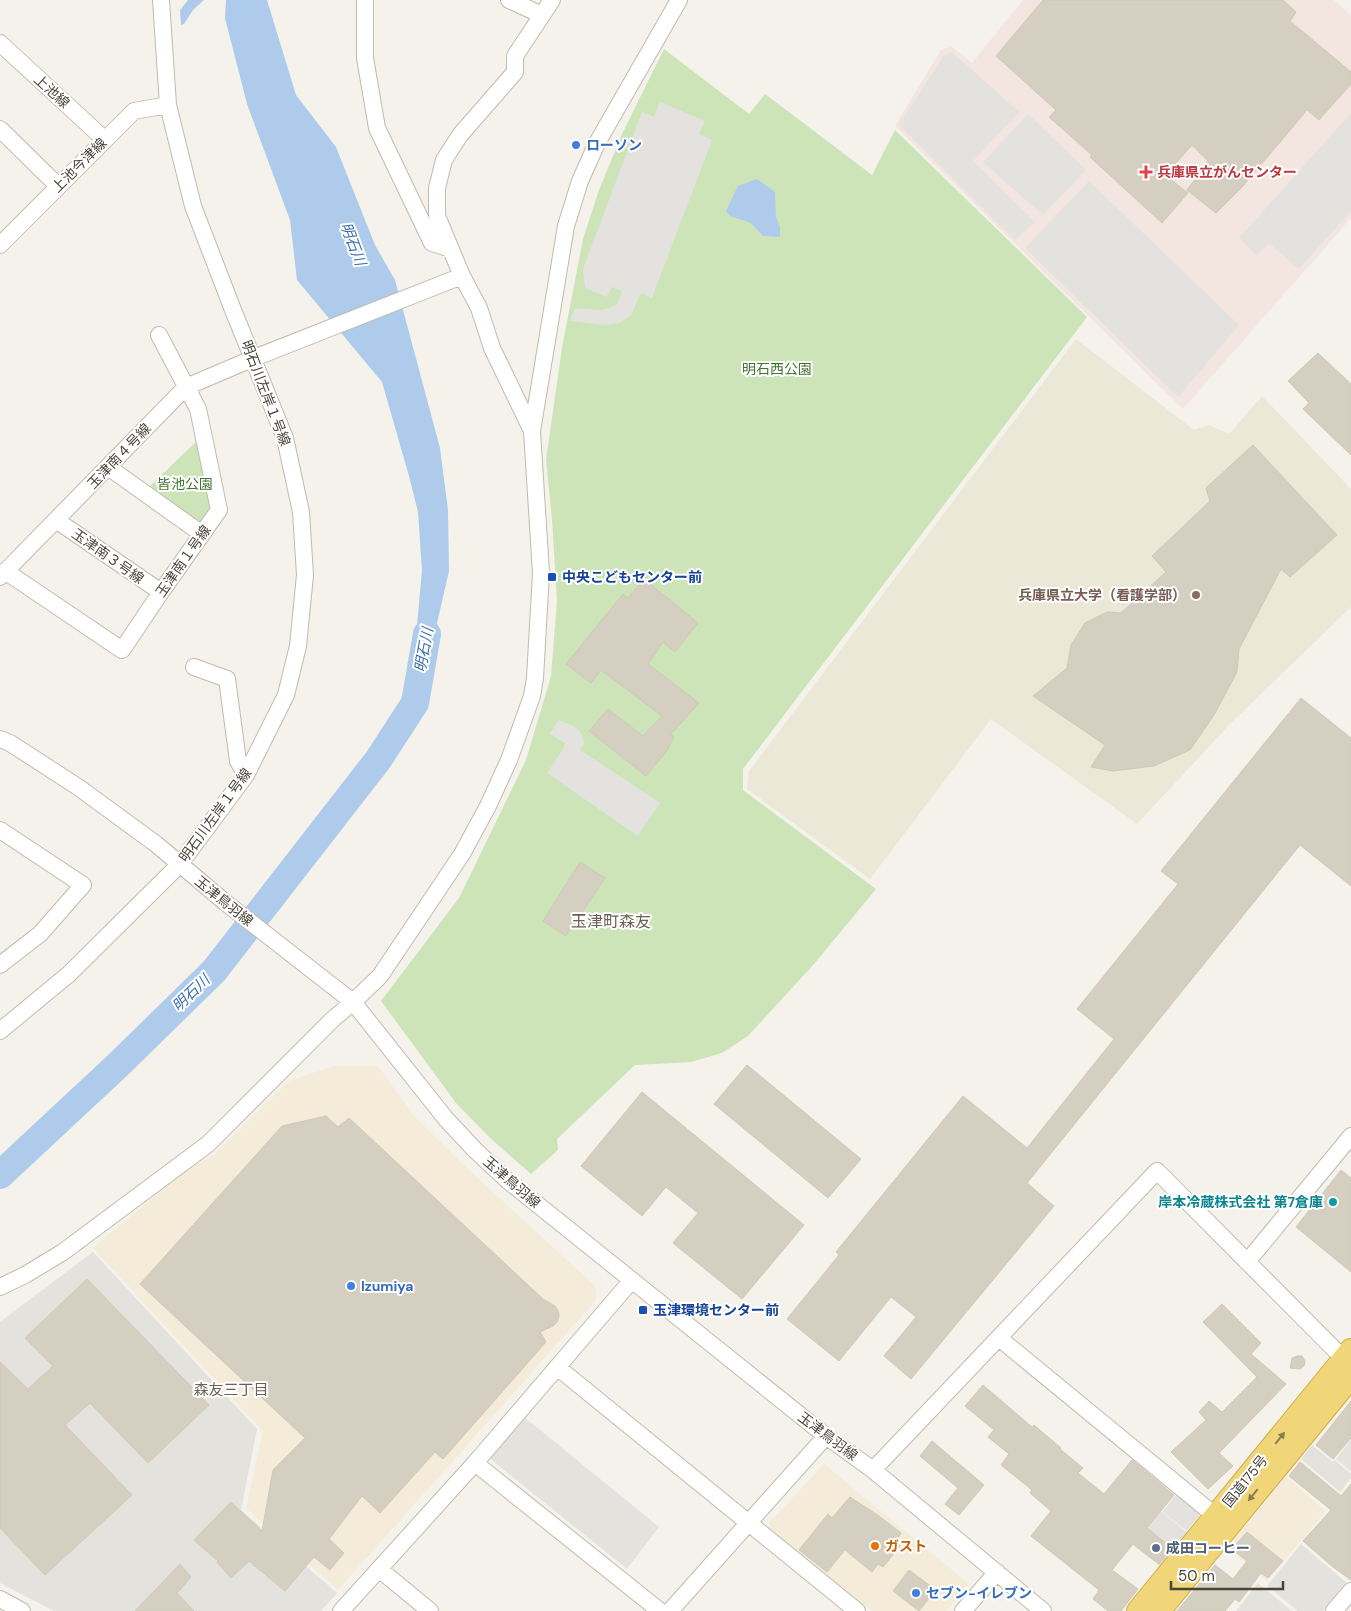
<svg xmlns="http://www.w3.org/2000/svg" width="1351" height="1611" viewBox="0 0 1351 1611" font-family="'DM Sans','Noto Sans JP',sans-serif">
<style>
.commercial{fill:#f4ebd9}
.industrial{fill:#e4e2dc}
.education{fill:#ece8d7}
.medical{fill:#f3e5e0}
.green{fill:#cce4b8}
.parking{fill:#e3e2df}
.water{fill:#aecbeb}
.lines{fill:none;stroke-linecap:round;stroke-linejoin:round}
.river{stroke:#aecbeb;stroke-width:28}
.building{fill:#d5cfc2;stroke:#cfc8b5}
.minor-casing{stroke:#bfbbae;stroke-width:18}
.highway-casing{stroke:#d0ad49;stroke-width:24}
.minor{stroke:#fff;stroke-width:16}
.highway{stroke:#f1d679;stroke-width:22}
.oneway{fill:#8c7e53}
.shop-dot{fill:#3f7fe0;stroke:#fff;stroke-width:2}
.health-dot{fill:#e0444e;stroke:#fff;stroke-width:2}
.transit-dot{fill:#1a4fb4;stroke:#fff;stroke-width:2}
.education-dot{fill:#8d6e63;stroke:#fff;stroke-width:2}
.culture-dot{fill:#0f9aa8;stroke:#fff;stroke-width:2}
.food-dot{fill:#e8710a;stroke:#fff;stroke-width:2}
.service-dot{fill:#5c6f8a;stroke:#fff;stroke-width:2}
.labels{text-anchor:middle;dominant-baseline:central;stroke-width:4;stroke-linejoin:round;paint-order:stroke}
.street-label{font-size:14px;fill:#48443a;stroke:#fff}
.shop-label{font-size:14px;font-weight:bold;fill:#366cbe;stroke:#fff;text-anchor:start}
.health-label{font-size:14px;font-weight:bold;fill:#be3a42;stroke:#fff;text-anchor:start}
.park-label{font-size:14px;fill:#437531;stroke:#fff}
.transit-label{font-size:14px;font-weight:bold;fill:#164399;stroke:#fff;text-anchor:start}
.education-label{font-size:14px;font-weight:bold;fill:#785e54;stroke:#fff;text-anchor:end}
.culture-label{font-size:14px;font-weight:bold;fill:#0d838f;stroke:#fff;text-anchor:end}
.food-label{font-size:14px;font-weight:bold;fill:#c56008;stroke:#fff;text-anchor:start}
.service-label{font-size:14px;font-weight:bold;fill:#4e5e75;stroke:#fff;text-anchor:start}
.water-label{font-size:15px;font-style:italic;fill:#3b70ab;stroke:#fff}
.neighbourhood-label{font-size:15px;fill:#6a6352;stroke:#fff}
.quarter-label{font-size:16px;fill:#6a6352;stroke:#fff}
</style>
<rect width="100%" height="100%" fill="#f4f2eb"/>
<path class="commercial" d="M334,1066H378L414,1116L469,1170L595,1286L596,1300L338,1590L246,1508L263,1431L93,1248L182,1173L215,1154L289,1081Z
M824,1464L969,1584L946,1611H872L770,1530L769,1523Z
M1286,1477L1326,1511L1267,1581L1227,1548Z"/>
<path class="industrial" d="M93,1252L257,1429L241,1510L337,1593L321,1611H54L0,1583V1322Z
M520,1414L659,1527L627,1569L483,1453Z
M1351,1440V1471L1336,1459Z
M1312,1445L1333,1462L1335,1460L1351,1474V1478L1340,1492L1301,1459Z
M1161,1512L1188,1533L1161,1567L1134,1546Z
M1301,1544L1347,1583L1323,1611H1298L1267,1586Z
M1258,1583L1292,1611H1236Z"/>
<path class="education" d="M1076,339L1194,430L1209,425L1229,434L1262,396L1351,489V607L1231,723L1137,824L991,719L870,879L747,789L749,771Z"/>
<path class="medical" d="M1023,0H1334L1351,16V218L1183,409L895,126L941,50L951,46L972,63Z"/>
<path class="green" d="M664,49L749,114L765,94L872,175L895,130L1087,317L743,769V790L876,889L814,964L748,1036L722,1053L691,1062L635,1065L557,1139L558,1150L531,1174L489,1137L456,1103L381,1001L459,898L526,760L551,676L557,601L552,519L546,460L562,348L583,239L599,190L623,132Z
M200,438L214,513L201,523L150,486Z"/>
<path class="parking" d="M952,52L1019,112L973,161L1035,222L1015,240L899,125L944,55Z
M660,102L705,121L699,134L712,140L652,298L641,293L631,315L619,323L607,325L570,321L575,308L600,310L609,308L617,304L622,291L612,287L607,297L585,288L583,269L642,112L654,117Z
M1351,113V211L1299,269L1269,243L1257,255L1239,238Z
M1028,114L1086,170L1043,215L983,162Z
M1089,181L1239,325L1178,397L1025,248Z
M558,720L571,725L578,729L583,737L584,743L580,750L660,803L638,836L547,773L563,749L565,743L550,734Z
M529,1421L651,1521L644,1530L520,1431Z
M1177,1494L1201,1513L1187,1531L1162,1512Z
M1161,1512L1188,1533L1179,1544L1152,1523Z"/>
<path class="water" d="M188,0H204L193,10L184,24L181,25L180,10Z
M226,0H267L296,95L336,147L375,245L395,280L440,448L448,510L449,571L423,684L416,636L422,571L418,512L409,476L382,382L297,280L290,220L247,104L225,18Z
M757,179L775,192L776,217L780,227V237L763,236L751,223L730,216L726,211L738,186Z"/>
<g class="lines">
<path class="river" d="M0,1175L118,1065L214,971L378,760L415,703L427,634"/>
</g>
<path class="building" d="M1043,0H1283L1296,12L1290,21L1351,72V84L1319,120L1307,110L1243,186L1216,213L1187,190L1208,161L1192,145L1165,175L1188,193L1162,223L1090,157L1092,155L1049,117L1056,110L996,56Z
M1318,353L1351,384V455L1303,409L1309,403L1288,381Z
M1253,445L1337,535L1290,577L1281,569L1239,649L1237,672L1214,715L1190,750L1154,766L1113,771L1091,767L1105,745L1033,696L1067,668L1071,645L1085,623L1107,612L1121,613L1166,572L1152,556L1210,501L1206,488Z
M644,579L698,623L675,652L663,642L648,664L699,703L671,734L674,737L666,752L646,776L589,731L608,709L643,736L662,716L601,670L591,683L566,664L623,594L628,598Z
M1301,698L1351,738V886L1300,845L1027,1183L1054,1206L911,1379L884,1356L916,1317L891,1297L839,1361L787,1319L839,1255L836,1252L963,1096L1027,1148L1114,1039L1077,1009L1178,884L1161,871Z
M580,862L605,878L566,936L543,921Z
M747,1065L861,1159L828,1198L714,1104Z
M642,1092L804,1225L742,1299L673,1243L698,1213L666,1187L642,1216L581,1166Z
M326,1116L338,1127L349,1118L543,1299L555,1306L558,1311L559,1316L557,1322L553,1326L540,1332L546,1342L443,1459L435,1452L380,1513L362,1496L329,1539L344,1553L330,1570L314,1557L285,1591L249,1561L231,1578L217,1562L218,1561L194,1540L231,1502L262,1531L273,1470L305,1438L140,1284L282,1126Z
M1341,1170L1351,1178V1272L1296,1227Z
M87,1279L209,1405L148,1463L90,1403L65,1425L132,1495L45,1575L0,1528V1362L28,1389L53,1366L25,1338Z
M1222,1304L1261,1343L1251,1354L1286,1384L1219,1453L1233,1466L1208,1489L1171,1452L1206,1420L1199,1412L1209,1401L1222,1412L1257,1377L1203,1322Z
M1297,1356H1302L1305,1361L1304,1366L1300,1369L1290,1368L1292,1358Z
M983,1385L1032,1427L1034,1425L1061,1448L1060,1449L1083,1468L1078,1473L1104,1494L1132,1460L1174,1495L1147,1528L1172,1548L1159,1564L1133,1544L1112,1570L1138,1589L1121,1611H1108L1093,1599L1099,1590L1031,1536L1051,1511L1030,1493L1032,1490L1001,1465L1009,1454L988,1437L994,1430L965,1406Z
M1351,1401V1438L1333,1459L1316,1445Z
M932,1441L984,1485L959,1515L945,1504L958,1488L920,1456Z
M1300,1462L1341,1496L1351,1484V1580L1333,1567L1303,1541L1331,1510L1289,1476Z
M850,1497L879,1516L901,1533L896,1541L900,1546L883,1567L878,1564L872,1572L845,1550L827,1572L799,1550L828,1514L832,1518Z
M1247,1532L1283,1561L1268,1578L1261,1573L1239,1602L1235,1599L1225,1611H1177L1215,1565L1233,1579L1247,1561L1232,1549Z
M180,1564L191,1577L177,1593L194,1611H135Z
M909,1570L936,1590L919,1611L893,1591Z"/>
<g class="lines">
<g class="minor-casing">
<path id="minor" d="M365,0V58L377,128L432,243L451,249
M509,0L542,15
M0,43L104,139
M0,129L58,186
M0,245L134,111L168,105
M532,431L492,348L479,308L462,276L437,216V188L444,160L460,135L515,72V56L552,0
M108,467L202,534
M56,520L161,592
M5,571L122,650L161,592L219,510L198,409L159,335
M0,577L186,387L254,358L462,276
M194,667L227,679L238,761L246,775
M0,739L10,743L78,787L156,844L226,903L353,1002L446,1119L475,1150L507,1180L826,1436L873,1470L1043,1611
M0,830L83,885L40,934L0,965
M0,1031L69,974L180,864L246,775L286,695L298,646L305,575L301,512L285,438L233,310L193,206L168,105L161,0
M1247,1262L1351,1136
M0,1287L25,1275L63,1252L208,1144L333,1019L353,1002L380,976L462,854L488,806L509,760L532,696L535,678L541,573L532,431L566,226L580,181L597,143L679,0
M999,1338L1224,1523
M557,1367L857,1611
M475,1463L660,1611
M873,1470L1157,1171L1351,1366
M379,1569L430,1611
M0,1599L22,1611
M341,1611L475,1463L632,1280
M670,1611L826,1436
M963,1611L997,1572
M1334,1611L1351,1591"/>
</g>
<g class="highway-casing">
<path id="highway" d="M1138,1611L1351,1350
M1159,1611L1351,1377"/>
</g>
<use href="#minor" class="minor"/>
<use href="#highway" class="highway"/>
</g>
<defs><path id="oneway-solid" d="M-6-.8H1V-3.2L6.5 0L1 3.2V.8H-6Z" transform="scale(1.25)"/></defs>
<g class="oneway">
<use href="#oneway-solid" transform="translate(1280 1438) rotate(-51)"/>
<use href="#oneway-solid" transform="translate(1253 1495) rotate(129)"/>
</g>
<g class="shop-dot">
<circle cx="576" cy="145" r="5"/>
<circle cx="351" cy="1286" r="5"/>
<circle cx="916" cy="1593" r="5"/>
</g>
<path class="health-dot" d="M1143.5 164.5h5v5h5v5h-5v5h-5v-5h-5v-5h5z"/>
<g class="transit-dot">
<rect x="547" y="572" width="10" height="10" rx="2.5"/>
<rect x="638" y="1305" width="10" height="10" rx="2.5"/>
</g>
<circle class="education-dot" cx="1196" cy="595" r="5"/>
<circle class="culture-dot" cx="1333" cy="1202" r="5"/>
<circle class="food-dot" cx="875" cy="1546" r="5"/>
<circle class="service-dot" cx="1156" cy="1548" r="5"/>
<g class="labels">
<g class="street-label">
<text transform="translate(52 91) rotate(42)">上池線</text>
<text transform="translate(79 165) rotate(-45)">上池今津線</text>
<text transform="translate(266 393) rotate(69)">明石川左岸１号線</text>
<text transform="translate(119 456) rotate(-46)">玉津南４号線</text>
<text transform="translate(108 556) rotate(35)">玉津南３号線</text>
<text transform="translate(183 561) rotate(-55)">玉津南１号線</text>
<text transform="translate(215 815) rotate(-54)">明石川左岸１号線</text>
<text transform="translate(224 901) rotate(39)">玉津鳥羽線</text>
<text transform="translate(512 1182) rotate(41)">玉津鳥羽線</text>
<text transform="translate(828 1436) rotate(37)">玉津鳥羽線</text>
<text transform="translate(1245 1481) rotate(-51)">国道175号</text>
</g>
<g class="shop-label">
<text x="586" y="145">ローソン</text>
<text x="361" y="1286">Izumiya</text>
<text x="926" y="1593">セブン-イレブン</text>
</g>
<g class="health-label">
<text x="1157" y="172">兵庫県立がんセンター</text>
</g>
<g class="park-label">
<text x="777" y="369">明石西公園</text>
<text x="185" y="484">皆池公園</text>
</g>
<g class="transit-label">
<text x="562" y="577">中央こどもセンター前</text>
<text x="653" y="1310">玉津環境センター前</text>
</g>
<g class="education-label">
<text x="1186" y="595">兵庫県立大学（看護学部）</text>
</g>
<g class="culture-label">
<text x="1323" y="1202">岸本冷蔵株式会社 第7倉庫</text>
</g>
<g class="food-label">
<text x="885" y="1546">ガスト</text>
</g>
<g class="service-label">
<text x="1166" y="1548">成田コーヒー</text>
</g>
<g class="water-label">
<text transform="translate(353 244) rotate(69)">明石川</text>
<text transform="translate(424 650) rotate(-80)">明石川</text>
<text transform="translate(191 993) rotate(-44)">明石川</text>
</g>
<g class="neighbourhood-label">
<text x="231" y="1390">森友三丁目</text>
</g>
<g class="quarter-label">
<text x="611" y="921">玉津町森友</text>
</g>
</g>
<path d="M1171 1581v8h112v-8" fill="none" stroke="#48443a" stroke-width="2.5"/>
<text x="1178" y="1581" font-size="15" fill="#48443a" stroke="#ffffff" stroke-width="4" paint-order="stroke">50 m</text>
</svg>
